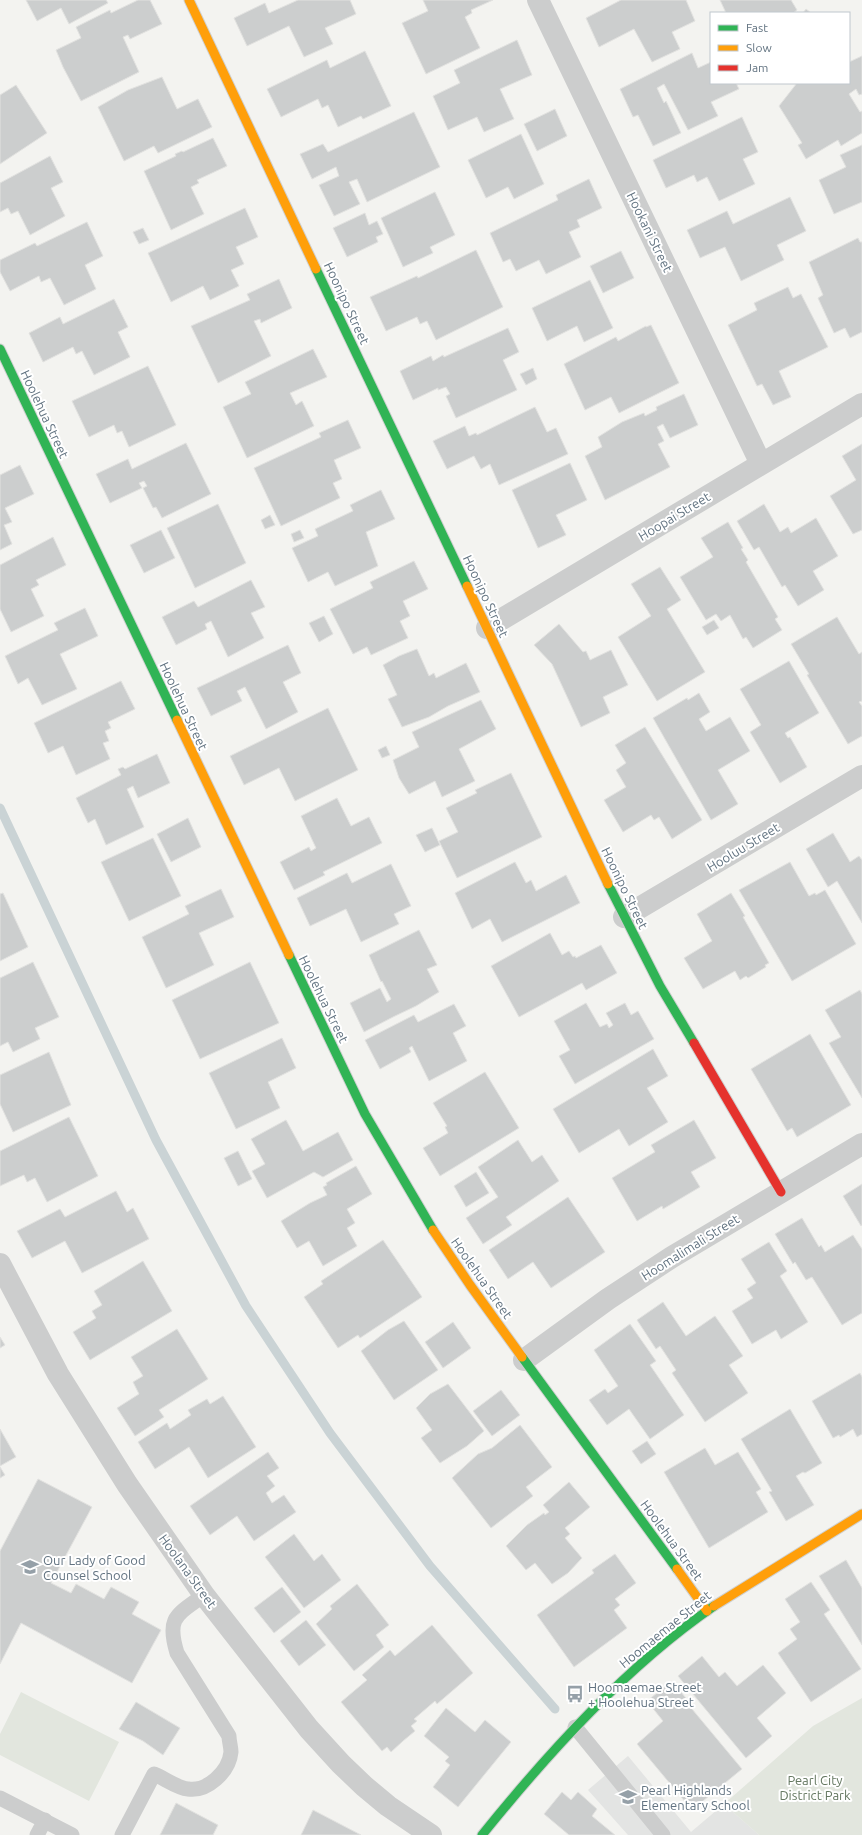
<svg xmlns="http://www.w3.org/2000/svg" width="862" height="1835" viewBox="0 0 862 1835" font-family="Ubuntu,sans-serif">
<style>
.built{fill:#e3e4e3}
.green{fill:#e2e6de}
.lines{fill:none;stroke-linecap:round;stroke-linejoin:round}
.stream{stroke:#cad3d5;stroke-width:9}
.building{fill:#cccece;stroke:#e2e2e0}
.fast-casing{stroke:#cfd0d0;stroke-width:11}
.slow-casing{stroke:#cfd0d0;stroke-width:11}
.jam-casing{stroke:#cfd0d0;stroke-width:11}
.lane{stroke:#cccdcd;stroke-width:15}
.street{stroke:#cccdcd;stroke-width:22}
.fast{stroke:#30b455;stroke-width:9}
.slow{stroke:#ff9f0a;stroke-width:9}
.jam{stroke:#e5322d;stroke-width:9}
.labels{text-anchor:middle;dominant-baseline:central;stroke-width:4;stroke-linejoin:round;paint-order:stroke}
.street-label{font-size:13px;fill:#627381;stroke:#fff}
.poi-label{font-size:13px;fill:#627381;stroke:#fff;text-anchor:start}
.park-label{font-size:13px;fill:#657861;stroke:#fff}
</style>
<rect width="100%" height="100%" fill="#f3f3f0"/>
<path class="built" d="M628,1756L691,1832L724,1804L759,1835H628L588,1790Z"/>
<path class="green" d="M21,1692L119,1742L89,1801L0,1755V1734Z
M862,1698V1835H759L724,1804L813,1726Z"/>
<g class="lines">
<path class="stream" d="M0,808L156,1140L246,1306L330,1433L430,1566L555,1709"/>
</g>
<path class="building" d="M26,0H106L108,3L69,24L61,8L37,21Z
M138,0H150L162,24L130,39L128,35L123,37L139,72L81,101L63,67L56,50L81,38L76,27L110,10L111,13Z
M298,0H350L356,14L325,28L333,44L304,57L289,26L247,46L234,18L265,3L269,13Z
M423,0H493L471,10L472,13L465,17L480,48L426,74L402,23L428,11Z
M621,0H686L695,21L672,32L680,49L652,62L634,29L599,47L586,18Z
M720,0H791L797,10L793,13H726Z
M806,9L811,13H803Z
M517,40L532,75L500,89L514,119L484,132L477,117L448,130L433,96L460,83L454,70Z
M365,51L391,106L363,119L361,116L338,127L328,105L322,108L318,99L281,117L267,89L327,60L330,68Z
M692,53L698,68L711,62V83H736L739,89L711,102L718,116L688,130L664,84L657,88L664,103L666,101L681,133L653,146L638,115L633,117L620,89Z
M862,56V94L859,95L856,89L849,94L860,112L862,111V133L841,146L838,140L806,159L798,145L802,143L779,106L797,83H849V62Z
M162,77L177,109L198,99L212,127L158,153L154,146L124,161L98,107L128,90Z
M16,85L47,133L0,164V95Z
M555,109L567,136L537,151L524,124Z
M414,112L440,167L367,202L357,179L349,182L360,204L334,216L319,185L339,176L336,167L312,179L300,154L323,144L328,152Z
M742,117L758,152L743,159L755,184L719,201L707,177L697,182L694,175L666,188L653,160Z
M521,134L544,184L514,199L508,187L486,198L468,160Z
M213,138L227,166L197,180L199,183L191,187L204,214L171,230L144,171L176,156L175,154L182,151L183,152Z
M862,145V202L834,214L819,180L846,167L840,155Z
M50,156L63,182L51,188L65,216L30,235L18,211L11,214L8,208L0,212V183Z
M589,179L602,208L577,220L580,227L569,232L581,257L546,274L539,260L516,271L510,259L503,262L490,233L558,200L556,195Z
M435,192L455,235L430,247L433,253L403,267L381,218Z
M790,197L806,231L777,245L784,260L741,281L725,247L700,258L687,230L727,211L733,224Z
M245,208L258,237L236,247L244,264L231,270L239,286L210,300L203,286L171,302L148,253Z
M365,213L369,225L377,221L383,234L376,237L378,242L347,257L333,228Z
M87,222L103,256L85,265L96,289L64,305L50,278L41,282L39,276L10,291L0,272V260L35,243L37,246Z
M143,228L149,240L139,244L133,232Z
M858,238L860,242H862V332L850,338L845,328L834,333L818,298L823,295L809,262Z
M476,250L503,307L436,340L427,321L420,324L417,317L386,331L370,297L417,276L418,278Z
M621,251L634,278L603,293L590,266Z
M279,279L292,308L261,323L260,319L254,321L271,356L218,383L191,326L250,300L247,294Z
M590,280L613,328L584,342L577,326L547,341L532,308Z
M788,287L793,298L801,294L828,347L779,371L791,397L773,405L762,384L757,386L728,325L757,310L754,303Z
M114,299L128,327L118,332L130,357L94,375L82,351L76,354L73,347L43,362L29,333L60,317L63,324Z
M651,325L679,383L619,413L611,397L585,410L564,364L616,337L618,341L646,326V327Z
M508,328L519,352L503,360L517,390L456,418L446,396L450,394L446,387L438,390V388L413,400L400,371L431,356L433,361L443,355L444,357Z
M313,349L327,377L290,393L296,405L302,401L314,426L247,458L223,407L251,394L245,382Z
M148,366L176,425L129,447L122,431L117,433L114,425L89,437L72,401Z
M533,368L537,379L526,385L520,374Z
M684,394L698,425L670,438L663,424L657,427L664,441L658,444L670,467L605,500L585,456L602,447L598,437L622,422L644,413L645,416L657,410L656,407Z
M535,407L547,432L556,428L568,454L499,485L490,464L481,469L474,456L447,469L433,441L465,426L469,436L476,433L477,435Z
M348,420L361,448L334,460L342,479L333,483L340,498L281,526L254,468L321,437L319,433Z
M186,443L211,494L162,518L156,507L153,508L143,488L147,486L144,481L139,483L142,488L110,503L96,474L128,459L132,469Z
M862,444V530L853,534L830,496L856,480L842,456Z
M570,463L587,500L556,515L566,535L538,548L512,490Z
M20,465L34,494L5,508L12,522L4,525L12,544L0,550V475Z
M381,490L395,519L366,532L378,566L335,586L328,572L308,582L292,548L318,536L315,529L353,511L350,505Z
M218,504L246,563L195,588L167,528Z
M764,504L780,532L788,527L791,533L816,518L838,556L813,571L824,590L798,606L785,585L782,587L759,547L754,550L737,521Z
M270,515L275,525L265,529L261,520Z
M728,522L743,548L741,549L748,560L746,562L778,617L775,619L782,630L753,648L746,637L743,639L730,615L721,621L716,614L706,620L680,577L713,557L701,538Z
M161,530L175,558L144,573L130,545Z
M300,530L304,538L294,542L291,534Z
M53,537L66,565L36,580L39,585L31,589L44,616L11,632L0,609V565Z
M414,561L428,589L403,601L410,616L400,621L408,638L371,655L367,647L353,654L330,609L373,588L370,582Z
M660,567L681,600L667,609L705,672L657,701L618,637L651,616L631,584Z
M251,580L265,607L251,613L264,638L228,657L211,621L205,624L207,629L176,645L162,617L194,601L198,607Z
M85,608L98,636L60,654L77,689L42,705L28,678L18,684L5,656L58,630L54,623Z
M324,616L333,634L319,642L309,623Z
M837,617L859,654L862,652V701L859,702L862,706V736L848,744L807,675L809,674L791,644Z
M714,620L719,628L707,635L702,627Z
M559,624L583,652L586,651L590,660L611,650L628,685L603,697L610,713L581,727L552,664L534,645Z
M288,645L301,673L283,682L298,712L266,729L245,687L237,691L242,701L211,716L197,688Z
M417,649L429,676L434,673L436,678L466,663L480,692L448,706L429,717L402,727L388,699L397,695L383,665L399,656Z
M789,661L819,713L785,733L788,738L790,737L807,767L780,783L750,732L761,725L740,689Z
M121,681L135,709L108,722L111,728L105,731L109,741L103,743L110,759L76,775L63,746L48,753L34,723Z
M699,693L710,712L699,719L706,731L730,717L750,751L718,770L738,804L711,820L653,718L687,698L688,700Z
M481,700L496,729L459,749L475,781L442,797L435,781L409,794L399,778L393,760L419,747L412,732Z
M328,708L358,770L295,801L279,768L244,785L230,756Z
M645,727L702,820L672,839L659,817L654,820L651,815L623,832L604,800L626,787L616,770L626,763L615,745Z
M386,746L390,755L382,758L378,750Z
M157,754L170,783L138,798L133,786L127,789L144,827L106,845L95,819L88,823L76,798L121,775L118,769L123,767L125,769Z
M511,773L542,837L457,878L439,841L458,832L446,808L477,793L475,790Z
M337,798L351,826L369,817L382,843L323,872L325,875L294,890L280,862L309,847L311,851L316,848L301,816Z
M188,818L201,847L171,862L157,834Z
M432,828L440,845L425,852L416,835Z
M833,833L850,862L859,856L862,860V923L837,881L828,887L806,849Z
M153,838L181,896L129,921L101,862Z
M515,862L526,883L531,880L536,891L566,875L580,903L502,942L490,919L472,929L455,893Z
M790,862L809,896L815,893L816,895L825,890L856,944L792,981L739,890Z
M391,864L411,906L394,914L399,924L361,942L346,909L310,926L297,898L347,873L352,883Z
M221,889L234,917L199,933L214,965L166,988L142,937L189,914L185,906Z
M3,893L28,947L0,961V894Z
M731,893L745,916L743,917L769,963L765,965L766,967L748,978L746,976L740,980L735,971L703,989L684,958L712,941L697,914Z
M419,930L437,965L427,969L439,992L416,1006L395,1016L364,1032L350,1003L380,988L387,1002L391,999L382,981L381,982L369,955Z
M550,933L562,955L569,951L573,957L575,956L576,958L601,945L617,973L586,990L582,983L519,1017L491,966Z
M33,962L59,1017L35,1028L40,1039L13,1052L8,1042L0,1046V978Z
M250,962L279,1023L200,1059L172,1000Z
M860,990L862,994V1098L829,1043L841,1037L825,1010Z
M586,1003L600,1027L607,1024L609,1028L613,1025L606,1013L625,1003L631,1015L638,1011L654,1039L575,1084L559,1056L570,1050L554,1021Z
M454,1004L466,1026L453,1033L467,1061L429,1081L412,1046L409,1048L411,1052L380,1069L365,1040L414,1015L418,1022Z
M810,1034L851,1105L797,1137L792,1128L787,1131L751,1069Z
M282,1038L296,1068L268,1082L280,1108L236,1129L209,1073Z
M653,1049L668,1076L647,1088L668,1122L629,1146L619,1129L579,1153L553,1109Z
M49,1052L71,1105L13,1132L0,1104V1075Z
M485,1072L519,1128L440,1176L423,1148L448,1133L445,1127L447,1126L433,1103Z
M69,1117L98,1176L47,1202L35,1178L27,1182L24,1175L0,1186V1151Z
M286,1120L303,1151L338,1132L353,1160L323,1177L314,1172L267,1198L252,1171L265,1164L251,1139Z
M694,1120L716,1158L691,1172L700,1187L663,1209L662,1206L637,1221L612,1178L655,1152L651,1145Z
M518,1140L532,1162L542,1155L559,1181L506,1217L512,1225L483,1244L466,1218L498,1197L478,1167Z
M238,1151L252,1179L238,1186L224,1158Z
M356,1166L372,1194L347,1209L355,1223L347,1228L357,1246L323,1266L309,1241L297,1248L281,1221L310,1203L327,1195L323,1187L327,1185L326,1183Z
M476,1172L489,1193L466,1207L454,1186Z
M862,1184V1225L861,1226L843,1196Z
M116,1191L127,1212L133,1208L149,1239L82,1273L65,1241L32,1258L17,1231L60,1209L65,1217Z
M568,1197L605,1252L551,1288L533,1262L508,1279L489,1250Z
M802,1218L819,1247L821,1245L825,1252L853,1235L862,1249V1313L842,1325L812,1277L806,1280L795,1262L793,1264L775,1234Z
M383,1240L422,1297L360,1338L358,1335L338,1348L304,1297L323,1284L321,1281Z
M769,1242L787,1271L780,1276L808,1322L781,1339L776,1330L752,1344L732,1311L753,1298L747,1289L756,1283L741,1259Z
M143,1261L172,1311L90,1360L73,1332L96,1318L92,1311L102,1305L94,1291Z
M663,1302L686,1336L715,1316L743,1356L729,1365L748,1393L705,1422L672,1373L676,1370L660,1346L656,1349L637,1320Z
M404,1321L438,1370L394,1400L361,1351L388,1330Z
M453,1322L471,1348L443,1368L425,1342Z
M630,1324L656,1361L650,1365L684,1415L650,1439L629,1409L607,1425L589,1400L605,1389L608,1393L618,1386L594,1350Z
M177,1329L208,1379L159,1410L164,1417L135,1436L117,1408L139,1394L133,1382L143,1376L131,1357Z
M0,1337L5,1345L0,1348Z
M860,1373L862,1377V1434L857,1437L853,1429L840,1437L839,1435L833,1438L812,1401Z
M448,1384L484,1431L467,1446L440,1463L421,1438L432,1430L416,1408L430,1394Z
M501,1390L520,1415L492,1436L473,1411Z
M223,1396L256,1447L208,1478L189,1447L155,1469L138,1442L167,1423L170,1429L191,1415L188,1410L207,1399L210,1404Z
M790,1409L822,1463L805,1473L803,1472L796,1476L814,1505L786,1521L769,1492L772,1491L741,1439Z
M520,1425L552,1467L526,1487L533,1496L491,1528L452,1478L478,1454L492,1448Z
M0,1429L16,1457L0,1466Z
M647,1441L656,1454L641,1464L632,1451Z
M705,1448L715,1465L738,1452L761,1489L756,1492L768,1512L709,1548L664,1472Z
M268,1452L279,1468L267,1476L275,1486L266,1493L272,1503L284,1495L296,1512L254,1541L237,1516L210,1535L190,1506Z
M0,1467L5,1475L0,1478Z
M38,1479L92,1507L51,1583L71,1593L76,1584L104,1599L111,1587L139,1602L132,1614L161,1630L132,1683L21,1623L0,1664V1551Z
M569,1482L590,1507L565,1528L570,1534L565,1538L582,1558L568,1573L552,1584L535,1563L526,1570L506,1546L527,1525L544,1513L545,1515L549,1512L543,1505Z
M294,1534L314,1561L322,1554L341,1580L304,1608L265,1557Z
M615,1554L636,1583L615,1599L620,1605L614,1610L627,1628L574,1667L537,1615L594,1573L592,1570Z
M846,1560L862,1588V1645L819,1576Z
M811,1582L830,1610L824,1614L861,1669L811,1702L778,1653L797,1639L790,1629L800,1622L785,1599Z
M357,1584L389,1625L376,1635L384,1647L354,1671L316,1624L332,1609L330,1606Z
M282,1587L301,1612L274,1633L254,1608Z
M306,1620L326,1645L299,1666L280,1641Z
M432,1625L473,1673L437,1704L435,1701L414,1719L417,1721L411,1726L415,1731L403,1741L391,1752L387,1747L382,1751L341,1702L367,1680L362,1675L390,1650L395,1656Z
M702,1656L719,1677L725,1672L737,1686L763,1665L786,1693L757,1718L772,1736L746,1758L678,1676Z
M672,1681L694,1708L692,1709L742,1769L692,1810L637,1744L663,1721L647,1701Z
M136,1702L180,1728L163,1755L143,1741L119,1729Z
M446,1708L475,1732L485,1720L511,1742L458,1807L433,1787L450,1765L445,1761L449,1757L424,1736Z
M562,1792L571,1800L578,1792L597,1809L592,1816L615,1835H569L544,1814Z
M176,1803L218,1825L213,1835H160Z
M313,1810L361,1835H301Z"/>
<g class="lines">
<g class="fast-casing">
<path id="fast" d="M316,269L467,586
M0,349L177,720
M608,884L660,986L694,1043
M289,955L365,1114L433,1230
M522,1357L677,1569
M482,1835C549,1752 627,1666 714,1606"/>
</g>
<g class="slow-casing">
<path id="slow" d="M189,0L316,269
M467,586L608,884
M177,720L289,955
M433,1230L470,1285L522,1357
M677,1569L707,1611
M714,1606L862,1514"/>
</g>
<g class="jam-casing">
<path id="jam" d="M694,1043L781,1192"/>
</g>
<path class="lane" d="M575,1727L663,1835
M0,1798L72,1835
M37,1835L45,1820
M122,1835L154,1774C164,1778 177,1788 188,1789C207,1792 229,1772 231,1752C231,1747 229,1741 229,1736L177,1653C166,1617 177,1615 204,1595"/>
<path class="street" d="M538,0L761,464
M487,628L862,404
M624,917L862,776
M0,1264L58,1374L127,1484L204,1595L309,1729L341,1764L364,1786L388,1806L431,1835
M524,1360L608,1299L672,1257L862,1144"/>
<use href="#fast" class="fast"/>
<use href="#slow" class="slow"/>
<use href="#jam" class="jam"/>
</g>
<defs>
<g id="school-bare" transform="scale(1.38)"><path d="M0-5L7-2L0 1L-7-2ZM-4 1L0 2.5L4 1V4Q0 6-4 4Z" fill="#95a0a8" stroke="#fff" stroke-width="2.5" paint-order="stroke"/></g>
<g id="bus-bare" transform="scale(1.38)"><path d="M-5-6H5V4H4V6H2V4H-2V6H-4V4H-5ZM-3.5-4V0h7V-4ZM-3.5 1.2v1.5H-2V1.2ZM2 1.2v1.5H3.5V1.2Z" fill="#95a0a8" stroke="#fff" stroke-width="2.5" paint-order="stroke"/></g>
</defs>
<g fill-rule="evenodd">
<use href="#school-bare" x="30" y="1567"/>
<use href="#bus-bare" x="575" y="1694"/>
<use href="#school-bare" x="628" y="1797"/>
</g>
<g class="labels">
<g class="street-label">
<text transform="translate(650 232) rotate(64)">Hookani Street</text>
<text transform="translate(347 303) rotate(65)">Hoonipo Street</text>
<text transform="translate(45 414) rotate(65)">Hoolehua Street</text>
<text transform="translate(674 516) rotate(-31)">Hoopai Street</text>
<text transform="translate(486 596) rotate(65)">Hoonipo Street</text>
<text transform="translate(184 706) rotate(65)">Hoolehua Street</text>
<text transform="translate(743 847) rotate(-31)">Hooluu Street</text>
<text transform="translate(625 888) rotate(64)">Hoonipo Street</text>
<text transform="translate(324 999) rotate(64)">Hoolehua Street</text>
<text transform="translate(690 1247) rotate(-32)">Hoomalimali Street</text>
<text transform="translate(482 1278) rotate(55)">Hoolehua Street</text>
<text transform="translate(672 1540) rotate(54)">Hoolehua Street</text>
<text transform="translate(188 1571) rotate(54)">Hoolana Street</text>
<text transform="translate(665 1629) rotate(-39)">Hoomaemae Street</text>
</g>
<g class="poi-label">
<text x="43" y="1560">Our Lady of Good<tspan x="43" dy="15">Counsel School</tspan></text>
<text x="588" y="1687">Hoomaemae Street<tspan x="588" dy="15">+ Hoolehua Street</tspan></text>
<text x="641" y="1790">Pearl Highlands<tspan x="641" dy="15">Elementary School</tspan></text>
</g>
<g class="park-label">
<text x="815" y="1780">Pearl City<tspan x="815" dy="15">District Park</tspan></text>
</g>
</g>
<rect x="710" y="12" width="140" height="72" fill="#ffffff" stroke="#c0c7cd"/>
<rect x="718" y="25" width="20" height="6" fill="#30b455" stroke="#c0c7cd"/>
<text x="746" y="32" font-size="12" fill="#627381">Fast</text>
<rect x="718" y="45" width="20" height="6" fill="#ff9f0a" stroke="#c0c7cd"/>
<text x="746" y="52" font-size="12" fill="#627381">Slow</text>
<rect x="718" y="65" width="20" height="6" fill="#e5322d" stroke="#c0c7cd"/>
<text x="746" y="72" font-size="12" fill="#627381">Jam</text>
</svg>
